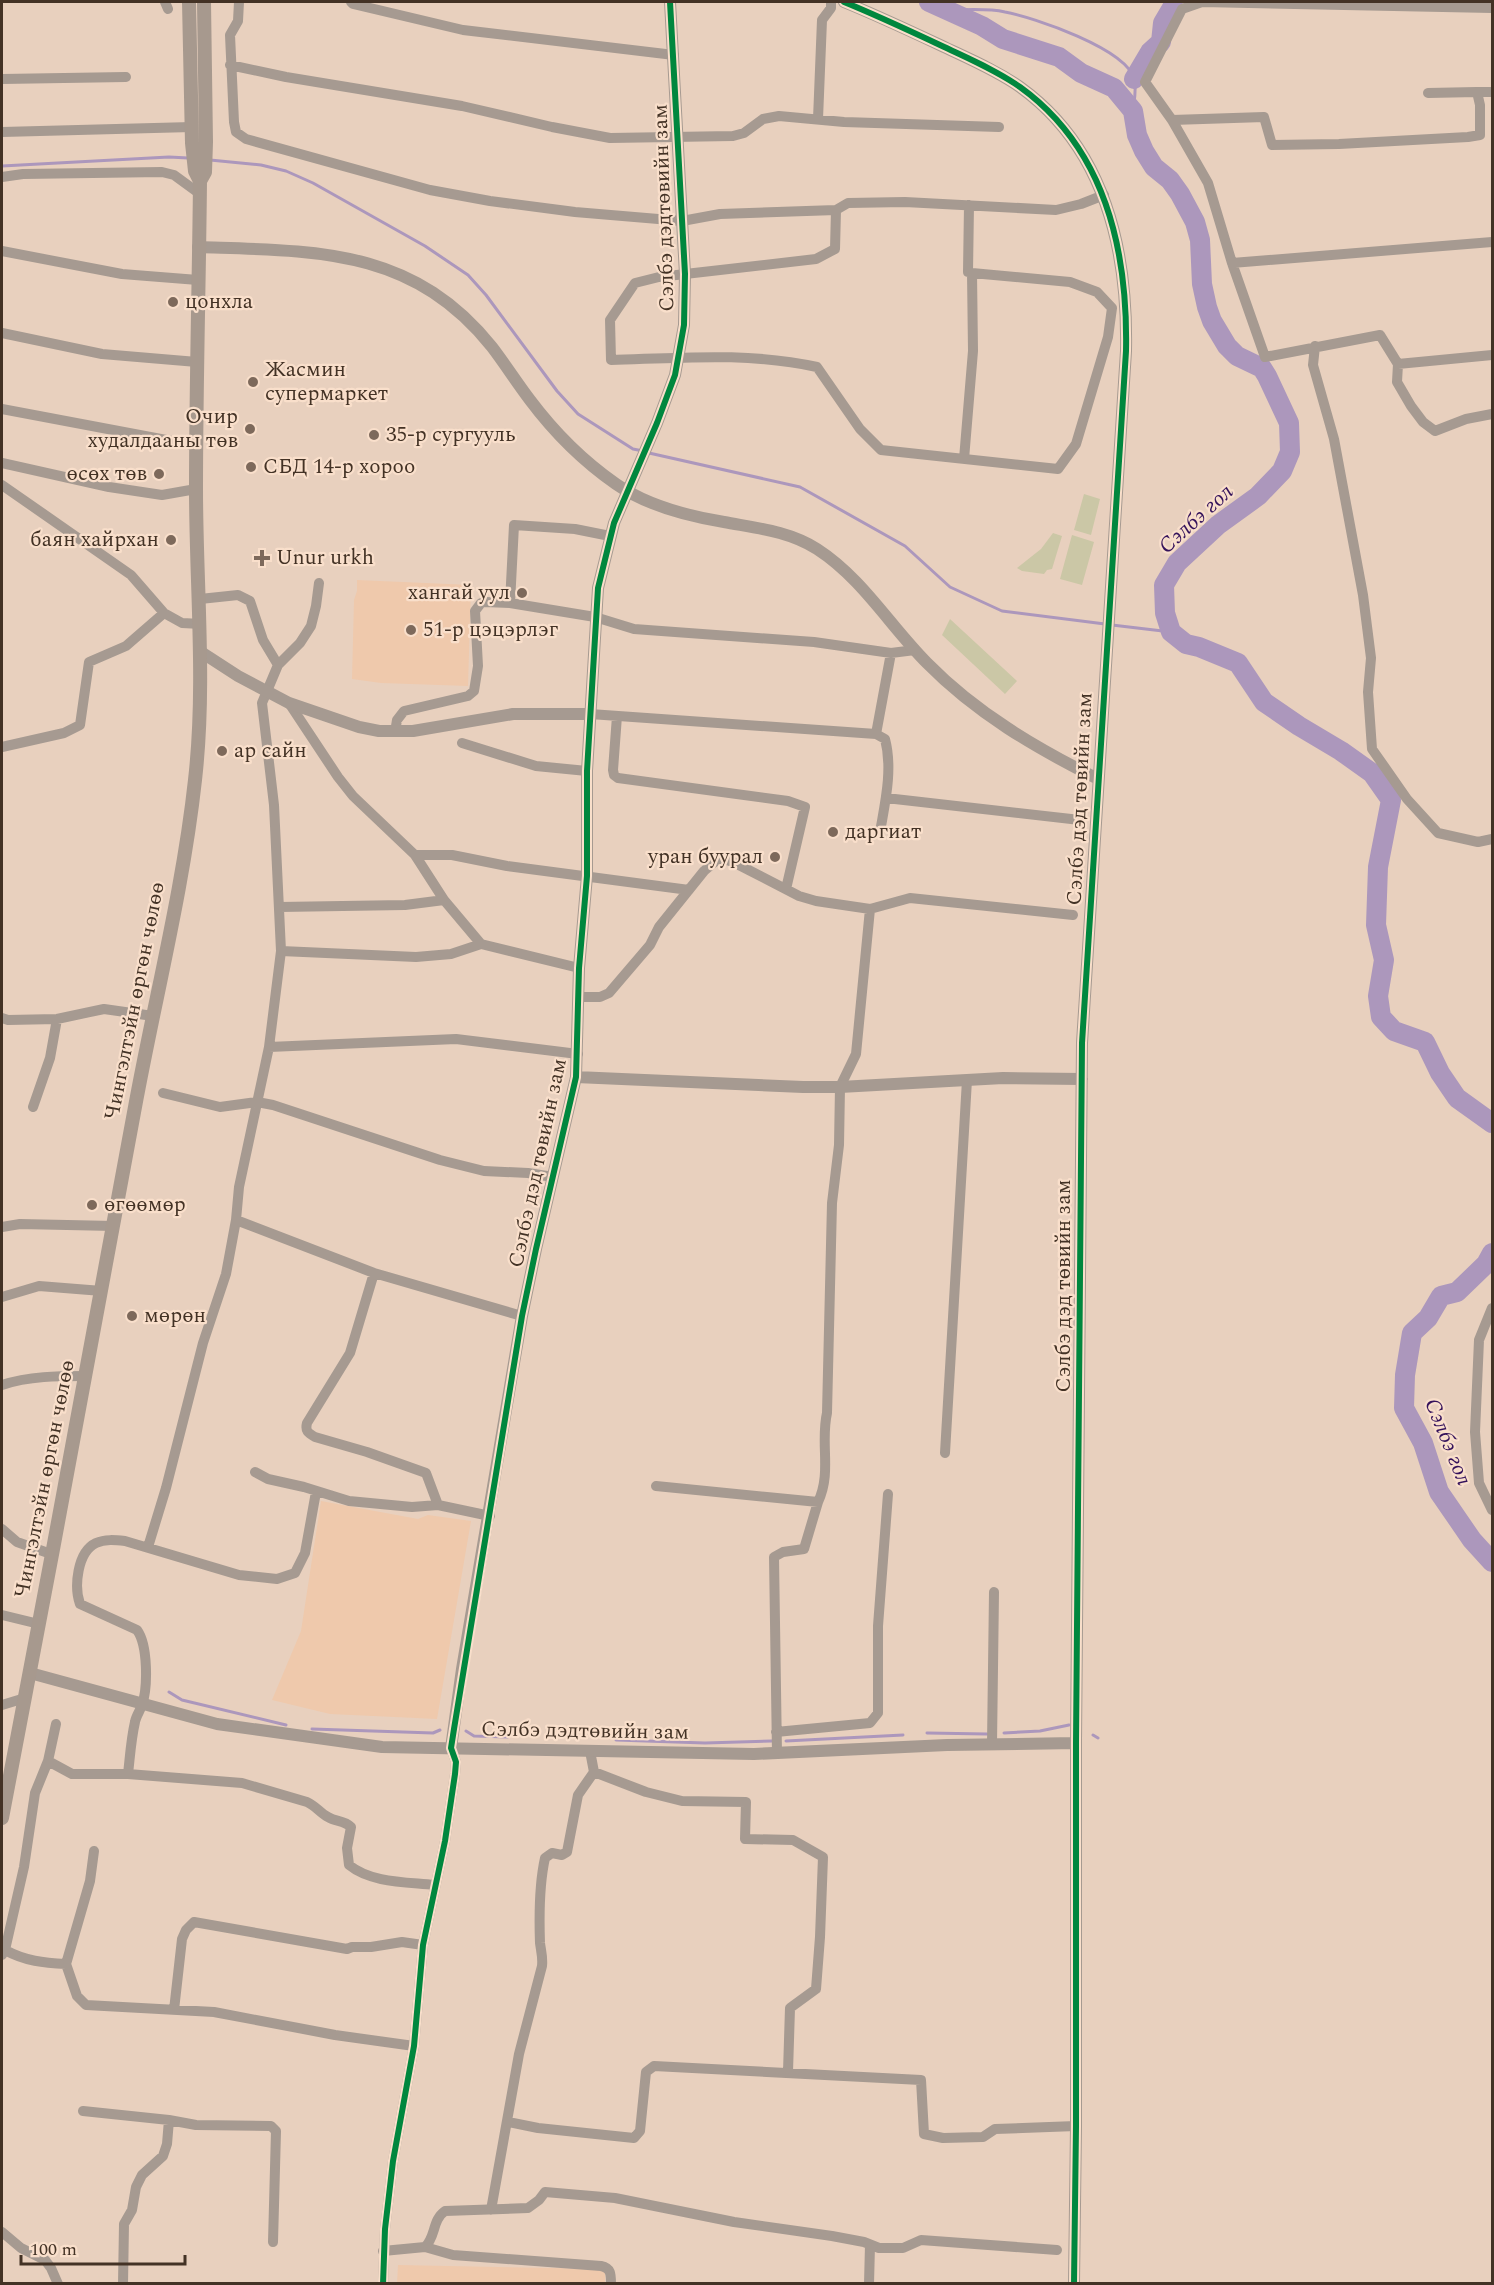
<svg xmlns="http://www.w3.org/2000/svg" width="1494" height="2285" viewBox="0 0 1494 2285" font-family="Spectral,serif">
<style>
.built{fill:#efc9ac}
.green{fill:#cbc7a6}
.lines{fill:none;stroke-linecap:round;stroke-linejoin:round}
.stream{stroke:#ac97bc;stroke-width:3}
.river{stroke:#ac97bc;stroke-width:20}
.minor{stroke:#a69a91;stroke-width:10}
.tertiary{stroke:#a69a91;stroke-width:12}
.secondary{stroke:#a7998e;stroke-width:14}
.cycleway-casing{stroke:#f9dfcb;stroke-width:10}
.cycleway{stroke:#00873e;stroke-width:6}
.poi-dot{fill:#7d695b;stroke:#f9dfcb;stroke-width:2}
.labels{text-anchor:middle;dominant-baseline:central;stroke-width:4.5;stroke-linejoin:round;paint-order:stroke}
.street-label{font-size:21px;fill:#433225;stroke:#f9dfcb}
.poi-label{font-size:21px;fill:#433225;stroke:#f9dfcb;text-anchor:start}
.water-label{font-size:22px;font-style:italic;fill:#34125b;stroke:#f9dfcb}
</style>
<rect width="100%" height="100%" fill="#e8d0be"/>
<path class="built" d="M357,580L471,585L468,686L381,683L352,679L354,600L357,591Z
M321,1501L418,1519L428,1515L471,1521L437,1719L330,1714L272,1700L301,1631Z
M398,2265L605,2269V2283L397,2284Z"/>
<path class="green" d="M1084,494L1100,499L1091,535L1074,530Z
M1053,533L1062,536L1052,569L1047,570L1044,574L1022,571L1017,568L1041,549Z
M1072,535L1094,542L1082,585L1060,579Z
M950,619L1017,681L1005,694L942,635Z"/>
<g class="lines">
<path class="stream" d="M949,10C967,10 987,8 1005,12C1033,17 1127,49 1134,79C1137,89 1134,101 1133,111
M210,160L261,165L286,171L313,183L425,246L468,275L486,295L557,391L578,414L633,449L643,451
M2,166L169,157L188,158
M649,453L800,487L905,546L950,587L1002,611L1105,624
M1112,625L1171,632
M169,1692L182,1700L286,1725
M312,1729L433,1733L440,1730
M466,1731L474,1736L508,1737
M927,1733L987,1734
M1004,1733L1040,1731L1069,1725
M1093,1735L1098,1738
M616,1740L705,1743L772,1741
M786,1741L903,1735"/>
<path class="river" d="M929,2L982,26L1003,39L1059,57L1081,73L1114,88L1133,111L1137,135L1144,151L1154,167L1170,180L1180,194L1195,222L1200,240L1202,284L1207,307L1212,321L1227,346L1237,356L1262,368L1267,376L1289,423L1290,452L1282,471L1258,496L1218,525L1177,563L1164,585L1165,613L1171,632L1186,644L1199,647L1238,663L1264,702L1299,726L1341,751L1372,773L1391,800L1378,867L1376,925L1384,960L1378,996L1381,1017L1394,1031L1425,1042L1440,1073L1457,1098L1492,1123
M1134,79L1150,52L1161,42L1163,23L1173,6
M1492,1253L1486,1264L1457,1292L1441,1296L1428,1318L1412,1333L1405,1375L1404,1408L1423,1443L1439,1492L1472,1540L1492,1562"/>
<path class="minor" d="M165,2L168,9
M239,2L238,21L230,35L234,122L236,132L246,139L430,190L490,201L575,212L682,221L720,214L836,210L848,203L905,202L1056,210L1081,204L1104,195
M351,2L353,4L463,30L674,55
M1492,8L1202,2L1182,9L1145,82L1172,120L1208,183L1232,263L1265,357L1380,335L1398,364L1397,382L1411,406L1423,422L1435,431L1466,419L1492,414
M230,65L286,77L462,106L552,127L610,138L733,136L744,133L763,119L779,116L844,122L999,127
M2,79L126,77
M1428,93L1477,92
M818,119L822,20L831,8V2
M1172,120L1264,117L1272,145L1339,144L1468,137L1480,135V105L1477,92H1492
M2,132L192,127
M2,177L23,174L162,172L174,175L200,194
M836,210L835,249L816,259L659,277L635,283L610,320L611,360C680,358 750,352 817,367L860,429L881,450L1058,469L1076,444L1108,337L1112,308L1097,292L1070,282L972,273
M2,251L122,274L198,280
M1232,263L1492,242
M2,333L102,354L197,362
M1315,346L1313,365L1334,439L1363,595L1371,658L1368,692L1372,749L1407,799L1438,833L1478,842L1492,839
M1398,364L1492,355
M2,409L198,446
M964,459L973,351L972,273L968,272L969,205
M2,463L109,487L162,495L196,489
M2,485L131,575L164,613L182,623L201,624
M200,599L238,595L250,601L263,640L278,665
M510,603L514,525L575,529L610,536
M289,703L338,777L353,796L415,855L444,900L481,944L579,968
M590,714L876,734
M617,716L613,770L614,775L618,778L788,801L805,807L786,889
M395,732L397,720L404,711L468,696L474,691L478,666L475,611L481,603L485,602L510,603L595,617L634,629L814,642L891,653L915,650
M462,743L536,766L587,771
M2,747L64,733L80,725L89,662L126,646L164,613
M886,798L1080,820
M880,832C885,803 893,769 885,739L876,734L891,653
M415,855H452L507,866L689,890
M280,907L405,905L444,900
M281,951L416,957L451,954L481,944
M579,997H600L609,993L650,945L659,927L704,871L717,860L723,859L733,862L799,896L816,901L870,909
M2,1018L8,1020L57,1019L104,1009L153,1016
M269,1047L456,1039L578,1054
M163,1093L220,1107L257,1102L273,1105L440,1160L484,1171L528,1173L553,1177
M33,1107L50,1058L57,1019
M236,1220L374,1273L522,1316
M2,1227L20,1224L114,1226
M2,1297L39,1286L102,1291
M1492,1308L1479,1340L1475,1432L1479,1483L1492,1510
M2,1385C29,1376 58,1376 86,1376
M945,1453L967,1080
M255,1472L268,1479L304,1487L349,1501L412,1507L438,1505L426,1473L367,1452L315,1437C308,1433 305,1431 307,1423L350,1353L374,1273
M656,1486L818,1502C832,1473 820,1443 827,1413L832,1203L839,1145L840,1087L856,1054L870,909L910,898L1073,915
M438,1505L490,1516
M2,1529L17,1542L51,1554
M148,1547L166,1488L203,1343L226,1274L236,1220L239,1187L269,1047L281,951L274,805L262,703L278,665L300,643L311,626L316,606L319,583
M2,1615L39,1624
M2,1705L25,1698
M776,1732L870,1723L878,1713V1626L888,1494
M992,1744L994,1592
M590,1751L594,1772L646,1792L682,1801L746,1802L745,1839L793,1840L823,1857L820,1937L816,1989L790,2008L788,2072
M777,1754L774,1557L783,1552L804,1549L818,1502
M48,1761L72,1774H128L242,1783L307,1802C316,1806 320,1813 328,1817C336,1822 344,1820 351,1827L347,1848L349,1865C371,1883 407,1882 434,1885
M128,1774C130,1757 131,1739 135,1722C136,1716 140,1711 142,1705C148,1687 148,1645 137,1630L80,1604C74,1587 77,1552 96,1543C105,1539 115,1540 125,1541L239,1575L277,1579L295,1573L305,1553L316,1492
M5,1950C25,1961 44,1963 66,1964L77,1996L86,2005L214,2012L335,2035L414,2046
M2,1955L5,1950L24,1867L35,1793L48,1761L56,1724
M66,1964L90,1881L94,1851
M174,2010L182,1939L186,1930L194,1922L347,1949L352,1947H371L402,1942L423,1945
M83,2111L169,2120L196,2125L271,2126L276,2131L273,2242
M508,2122L538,2128L634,2138L640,2131L646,2072L654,2066L921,2080L924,2134L943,2138L983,2137L995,2129L1076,2126
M491,2210L519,2054L542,1966C543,1957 541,1951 540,1943C539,1915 539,1885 545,1858L552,1853L562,1855L567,1852L578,1795L594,1772
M2,2232L21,2248L45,2260L51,2268L58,2284
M425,2247L453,2255L601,2266C611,2268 611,2274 611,2284
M383,2251L425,2247C436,2237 432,2220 445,2211L528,2208L539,2200L545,2192L615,2198L734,2222L832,2236L864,2242L879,2248H903L921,2240L1057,2250
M123,2284L124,2224L132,2210L136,2187L142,2175L163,2156L167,2144L169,2120
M383,2284L385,2229L393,2161L414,2046L423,1945L445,1841L455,1774L456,1762L451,1748
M869,2284L870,2245"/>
<path class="tertiary" d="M844,2C876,15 908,30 940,45C967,58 996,70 1020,87C1106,149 1128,251 1126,351L1082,1043L1076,1743V2126L1074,2284
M198,247C314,251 412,247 492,347C505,364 517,383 530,400C554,432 583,461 616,484C646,505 687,516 724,522C756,528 789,531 817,549C862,578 890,626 927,663C976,713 1036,748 1098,779
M201,652L238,676L289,703L359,727L379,731H413L513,714H590
M576,1077L803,1087H840L1003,1078L1082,1079
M30,1673L217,1724L382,1747L754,1754L947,1745L1076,1743
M451,1748L462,1669L522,1316L536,1249L576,1077L579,968L587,876V771L598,588L614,523L657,423L675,375L684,325L685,274L670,2"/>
<path class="secondary" d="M189,2L192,143L195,171L200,181
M2,1818C47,1581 92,1345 135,1107C155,998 183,890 195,780C206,683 196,586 196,489C196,387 199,284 200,181L205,172L206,142L204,2"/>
<g class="cycleway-casing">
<path id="cycleway" d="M844,2C876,15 908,30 940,45C967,58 996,70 1020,87C1106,149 1128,251 1126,351L1082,1043L1076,1743V2126L1074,2284
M383,2284L385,2229L393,2161L414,2046L423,1945L445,1841L455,1774L456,1762L451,1748L454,1729L522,1316L536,1249L576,1077L579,968L587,876V771L598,588L614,523L657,423L675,375L684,325L685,274L670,2"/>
</g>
<use href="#cycleway" class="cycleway"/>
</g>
<g class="poi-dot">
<circle cx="173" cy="302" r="6"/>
<circle cx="253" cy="382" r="6"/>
<circle cx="250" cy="429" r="6"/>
<circle cx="374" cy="435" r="6"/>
<circle cx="251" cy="467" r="6"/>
<circle cx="159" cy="474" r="6"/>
<circle cx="171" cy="540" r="6"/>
<path d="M259 549h6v6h6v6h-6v6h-6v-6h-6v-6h6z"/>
<circle cx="522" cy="593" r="6"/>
<circle cx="411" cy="630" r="6"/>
<circle cx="222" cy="751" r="6"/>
<circle cx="833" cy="832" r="6"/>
<circle cx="775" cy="857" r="6"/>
<circle cx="92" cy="1205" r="6"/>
<circle cx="132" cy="1316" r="6"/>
</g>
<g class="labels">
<g class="street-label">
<text transform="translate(664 208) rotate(-92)">Сэлбэ дэдтөвийн зам</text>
<text transform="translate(1080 799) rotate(-87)">Сэлбэ дэд төвийн зам</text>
<text transform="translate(135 1001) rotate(-79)">Чингэлтэйн өргөн чөлөө</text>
<text transform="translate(538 1163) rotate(-78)">Сэлбэ дэд төвийн зам</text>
<text transform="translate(1064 1286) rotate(-90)">Сэлбэ дэд төвийн зам</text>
<text transform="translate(45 1479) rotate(-79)">Чингэлтэйн өргөн чөлөө</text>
<text transform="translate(585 1731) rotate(1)">Сэлбэ дэдтөвийн зам</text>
</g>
<g class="poi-label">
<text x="185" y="302">цонхла</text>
<text x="265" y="370">Жасмин<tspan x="265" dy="24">супермаркет</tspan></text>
<text x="238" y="417" text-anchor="end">Очир<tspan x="238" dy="24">худалдааны төв</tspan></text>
<text x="386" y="435">35-р сургууль</text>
<text x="263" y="467">СБД 14-р хороо</text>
<text x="147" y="474" text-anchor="end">өсөх төв</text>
<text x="159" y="540" text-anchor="end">баян хайрхан</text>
<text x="276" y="558">Unur urkh</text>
<text x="510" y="593" text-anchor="end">хангай уул</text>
<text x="423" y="630">51-р цэцэрлэг</text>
<text x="234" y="751">ар сайн</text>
<text x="845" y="832">даргиат</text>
<text x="763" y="857" text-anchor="end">уран буурал</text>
<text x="104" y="1205">өгөөмөр</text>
<text x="144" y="1316">мөрөн</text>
</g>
<g class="water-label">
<text transform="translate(1196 519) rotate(-42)">Сэлбэ гол</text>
<text transform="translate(1448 1442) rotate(68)">Сэлбэ гол</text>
</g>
</g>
<rect width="1494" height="2285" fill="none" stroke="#433225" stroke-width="6"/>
<path d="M21 2255v9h164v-9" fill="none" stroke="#433225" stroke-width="3"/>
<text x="30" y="2255" font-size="18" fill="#433225" stroke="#f9dfcb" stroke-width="4.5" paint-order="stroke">100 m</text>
</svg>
